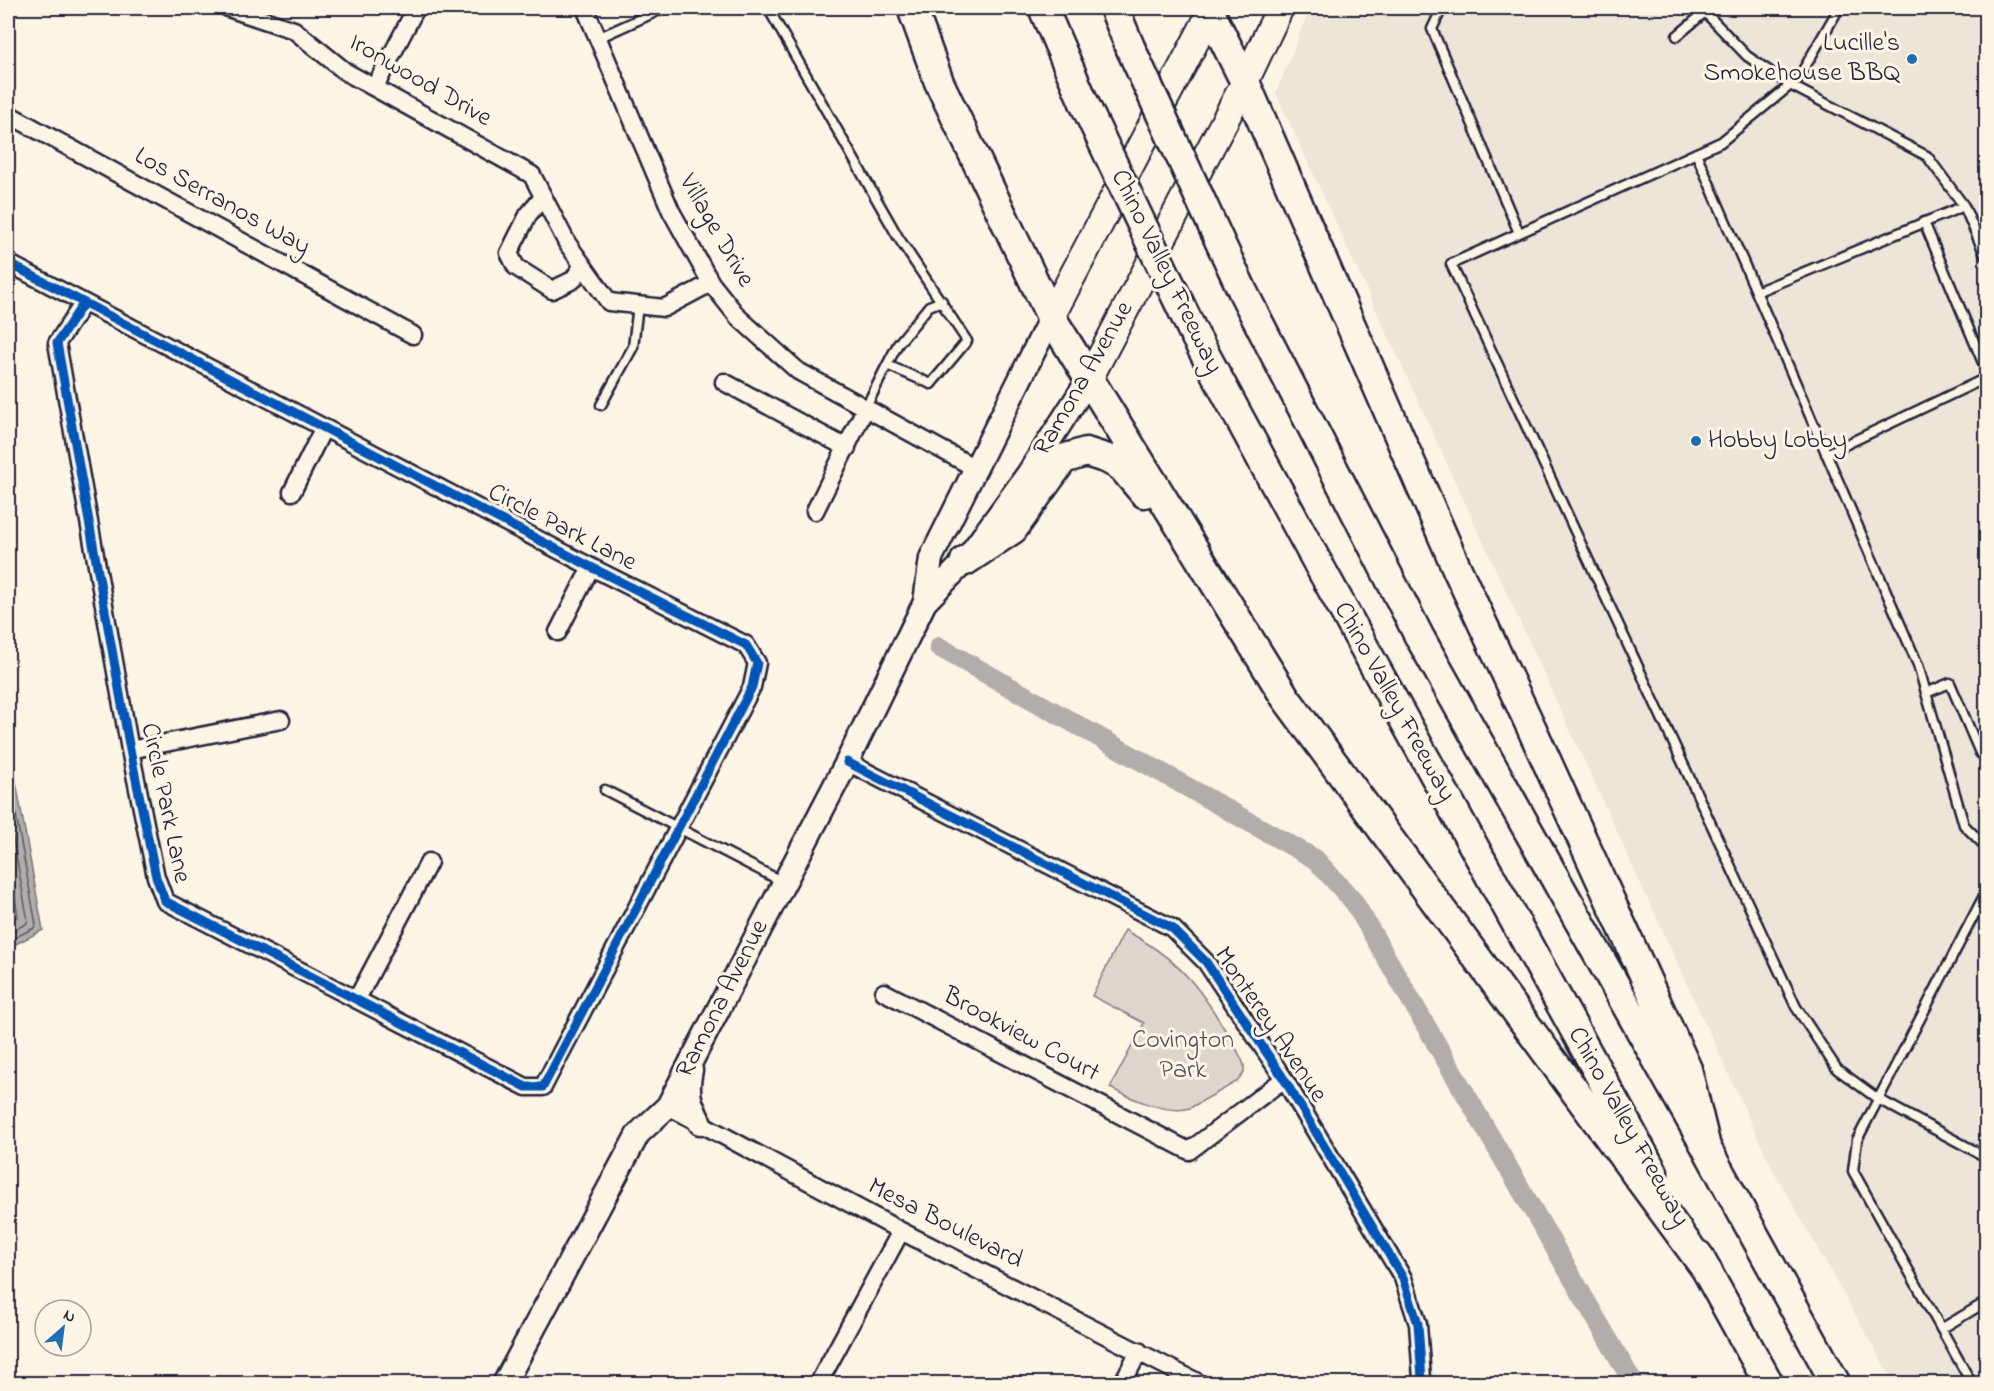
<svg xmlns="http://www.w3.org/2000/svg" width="1994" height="1391" viewBox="0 0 1994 1391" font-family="'Indie Flower',sans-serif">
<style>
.built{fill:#ece5d8}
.green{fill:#dcd6cc;stroke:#7f7c84;stroke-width:1.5}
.water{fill:#b2adab;stroke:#78757e;stroke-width:1.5}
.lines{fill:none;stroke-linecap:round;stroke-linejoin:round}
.shore{stroke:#5c5a68;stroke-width:1.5}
.canal{stroke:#b2adab;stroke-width:20}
.lane-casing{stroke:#22223b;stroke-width:13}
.street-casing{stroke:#22223b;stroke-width:21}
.secondary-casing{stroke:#22223b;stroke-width:27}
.primary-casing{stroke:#22223b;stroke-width:30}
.highway-casing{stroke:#22223b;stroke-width:33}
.lane{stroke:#fcf5e5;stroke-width:8}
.street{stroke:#fcf5e5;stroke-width:16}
.secondary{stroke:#fcf5e5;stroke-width:22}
.primary{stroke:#fcf5e5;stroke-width:26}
.highway{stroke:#fcf5e5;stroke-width:28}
.highway-bridge-casing{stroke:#22223b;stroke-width:33;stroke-linecap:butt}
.highway-bridge{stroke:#fcf5e5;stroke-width:28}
.cycleway-casing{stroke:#fcf5e5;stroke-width:13}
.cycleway{stroke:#0057b8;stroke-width:9}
.poi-dot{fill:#1f6fb2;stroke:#fcf5e5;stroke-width:2}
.labels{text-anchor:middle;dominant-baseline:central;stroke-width:6;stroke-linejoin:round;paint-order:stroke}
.poi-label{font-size:26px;fill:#22223b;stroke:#fcf5e5;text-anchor:end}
.street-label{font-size:26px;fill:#22223b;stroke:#fcf5e5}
.park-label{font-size:26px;fill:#504f5f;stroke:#fcf5e5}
</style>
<rect width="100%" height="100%" fill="#fcf5e5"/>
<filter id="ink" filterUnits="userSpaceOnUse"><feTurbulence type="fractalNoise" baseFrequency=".0167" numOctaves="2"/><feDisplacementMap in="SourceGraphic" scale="12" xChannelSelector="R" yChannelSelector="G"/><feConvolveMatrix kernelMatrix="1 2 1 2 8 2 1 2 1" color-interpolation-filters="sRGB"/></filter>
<g filter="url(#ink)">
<path class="built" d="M1310,8H1959L1986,22V1383H1894L1771,1166L1276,93Z"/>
<path class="green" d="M1125,930C1172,956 1194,978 1222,1025C1230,1038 1239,1051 1244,1065V1073L1238,1081L1190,1108C1167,1115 1131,1098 1110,1088L1144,1023L1092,996Z"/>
<path class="water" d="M8,738L43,930L8,948Z"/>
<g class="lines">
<path class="shore" d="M8,771L36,925L34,928L8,941
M8,812L28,921L26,924L8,933
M8,860L18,916L8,923"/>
<path class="canal" d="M939,647L1315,859L1354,902L1634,1384"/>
<g class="lane-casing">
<path id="lane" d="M768,8L898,237L967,341L931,384L887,365L898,344L929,306L942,301
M1442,8L1432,29L1519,233
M1701,8L1747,56L1790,85L1927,156L1964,206L1986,257
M1839,8L1798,79L1721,142L1451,264L1796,1007L1837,1069L1878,1099L1986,1157
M1677,36L1705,12
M598,38L664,8
M1696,153L1918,665L1964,825L1986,847
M1924,222L1986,370
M1756,292L1964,206
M601,405L633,347L638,305
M865,409L887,365
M1826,454L1986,378
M1926,693L1950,683L1980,753L1986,758
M605,790L783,882
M1941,1329L1986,1302
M1972,1384L1853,1171L1857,1140L1986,892"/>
</g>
<g class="street-casing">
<path id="street" d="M228,8L294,30L346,72L532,175L567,243L609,302L664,308L711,283
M585,8L671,211L711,283L738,317L798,371L975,468
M375,87L416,8
M8,114L413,335
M543,197L528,215L509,253L516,267L552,290L573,280L583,265
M8,263L591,567L746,645L757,663L752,687L543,1087H526L165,901L156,877L130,750L57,343L83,304
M724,382L847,448
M292,492L323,429
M815,511L865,409
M558,632L591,567
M130,750L281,720
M847,762L1172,928L1206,962L1284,1079L1403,1278L1418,1324L1422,1379L1420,1384
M884,992L1189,1151L1284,1079
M357,999L429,862
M668,1106L901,1231L1201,1384
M818,1384L901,1231
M1122,1384L1139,1351"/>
</g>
<g class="secondary-casing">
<path id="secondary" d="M925,602L965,561L1028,474L1089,379
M691,1070C686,1094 690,1102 700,1123
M504,1384L638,1134L668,1106L847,762L925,602L931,558L1051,317"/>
</g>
<g class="primary-casing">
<path id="primary" d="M1051,317L1213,8
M1089,379L1245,82L1280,8"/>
</g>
<g class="highway-casing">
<path id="highway" d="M912,8L939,82L1051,317L1285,697L1708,1272
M1043,8L1085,105
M1114,8L1130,47
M1208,8L1245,82L1457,569L1531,727L1687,1069L1706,1147
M1243,292L1419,636L1706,1147L1836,1384
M1193,332L1304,538L1653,1172
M965,561L1013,529L1063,459L1086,452L1108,459L1122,467L1144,493
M1698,1255L1769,1384"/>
</g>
<use href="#lane" class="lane"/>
<use href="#street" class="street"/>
<use href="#secondary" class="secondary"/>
<use href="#primary" class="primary"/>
<use href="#highway" class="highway"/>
<g class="highway-bridge-casing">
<path id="highway-bridge" d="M1130,47L1243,292
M1085,105L1193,332"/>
</g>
<use href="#highway-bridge" class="highway-bridge"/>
<g class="cycleway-casing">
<path id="cycleway" d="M8,263L591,567L746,645L757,663L752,687L543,1087H526L165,901L156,877L130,750L57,343L83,304
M847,762L1172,928L1206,962L1284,1079L1403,1278L1418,1324L1422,1379L1420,1384"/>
</g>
<use href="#cycleway" class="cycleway"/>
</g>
</g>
<g class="poi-dot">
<circle cx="1912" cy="59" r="6"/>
<circle cx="1696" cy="441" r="6"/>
</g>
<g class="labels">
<g class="poi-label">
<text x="1900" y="44">Lucille's<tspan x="1900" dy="30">Smokehouse BBQ</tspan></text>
<text x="1708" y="441" text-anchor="start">Hobby Lobby</text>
</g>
<g class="street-label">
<text transform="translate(420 81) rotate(30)">Ironwood Drive</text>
<text transform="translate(222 202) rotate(29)">Los Serranos Way</text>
<text transform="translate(716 231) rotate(60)">Village Drive</text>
<text transform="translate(1166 272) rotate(64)">Chino Valley Freeway</text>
<text transform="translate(1084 379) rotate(-60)">Ramona Avenue</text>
<text transform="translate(562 528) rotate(27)">Circle Park Lane</text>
<text transform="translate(1394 702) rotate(61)">Chino Valley Freeway</text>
<text transform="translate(165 803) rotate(78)">Circle Park Lane</text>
<text transform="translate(723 999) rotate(-63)">Ramona Avenue</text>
<text transform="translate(1270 1025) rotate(56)">Monterey Avenue</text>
<text transform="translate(1021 1035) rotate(28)">Brookview Court</text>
<text transform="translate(1628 1127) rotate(61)">Chino Valley Freeway</text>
<text transform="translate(945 1224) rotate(27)">Mesa Boulevard</text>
</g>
<g class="park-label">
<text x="1183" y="1041">Covington<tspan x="1183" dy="30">Park</tspan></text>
</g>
</g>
<rect width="1994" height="1391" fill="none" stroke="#fcf5e5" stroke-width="30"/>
<rect x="15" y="15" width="1964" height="1361" fill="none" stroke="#22223b" stroke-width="2" filter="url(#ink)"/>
<g transform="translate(63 1328) rotate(28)"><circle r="28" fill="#fcf5e5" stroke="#a5a1a1" stroke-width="1.5"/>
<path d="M0-4.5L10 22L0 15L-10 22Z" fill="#1f6fb2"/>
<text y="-9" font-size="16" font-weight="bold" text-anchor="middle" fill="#22223b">N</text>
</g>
</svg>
